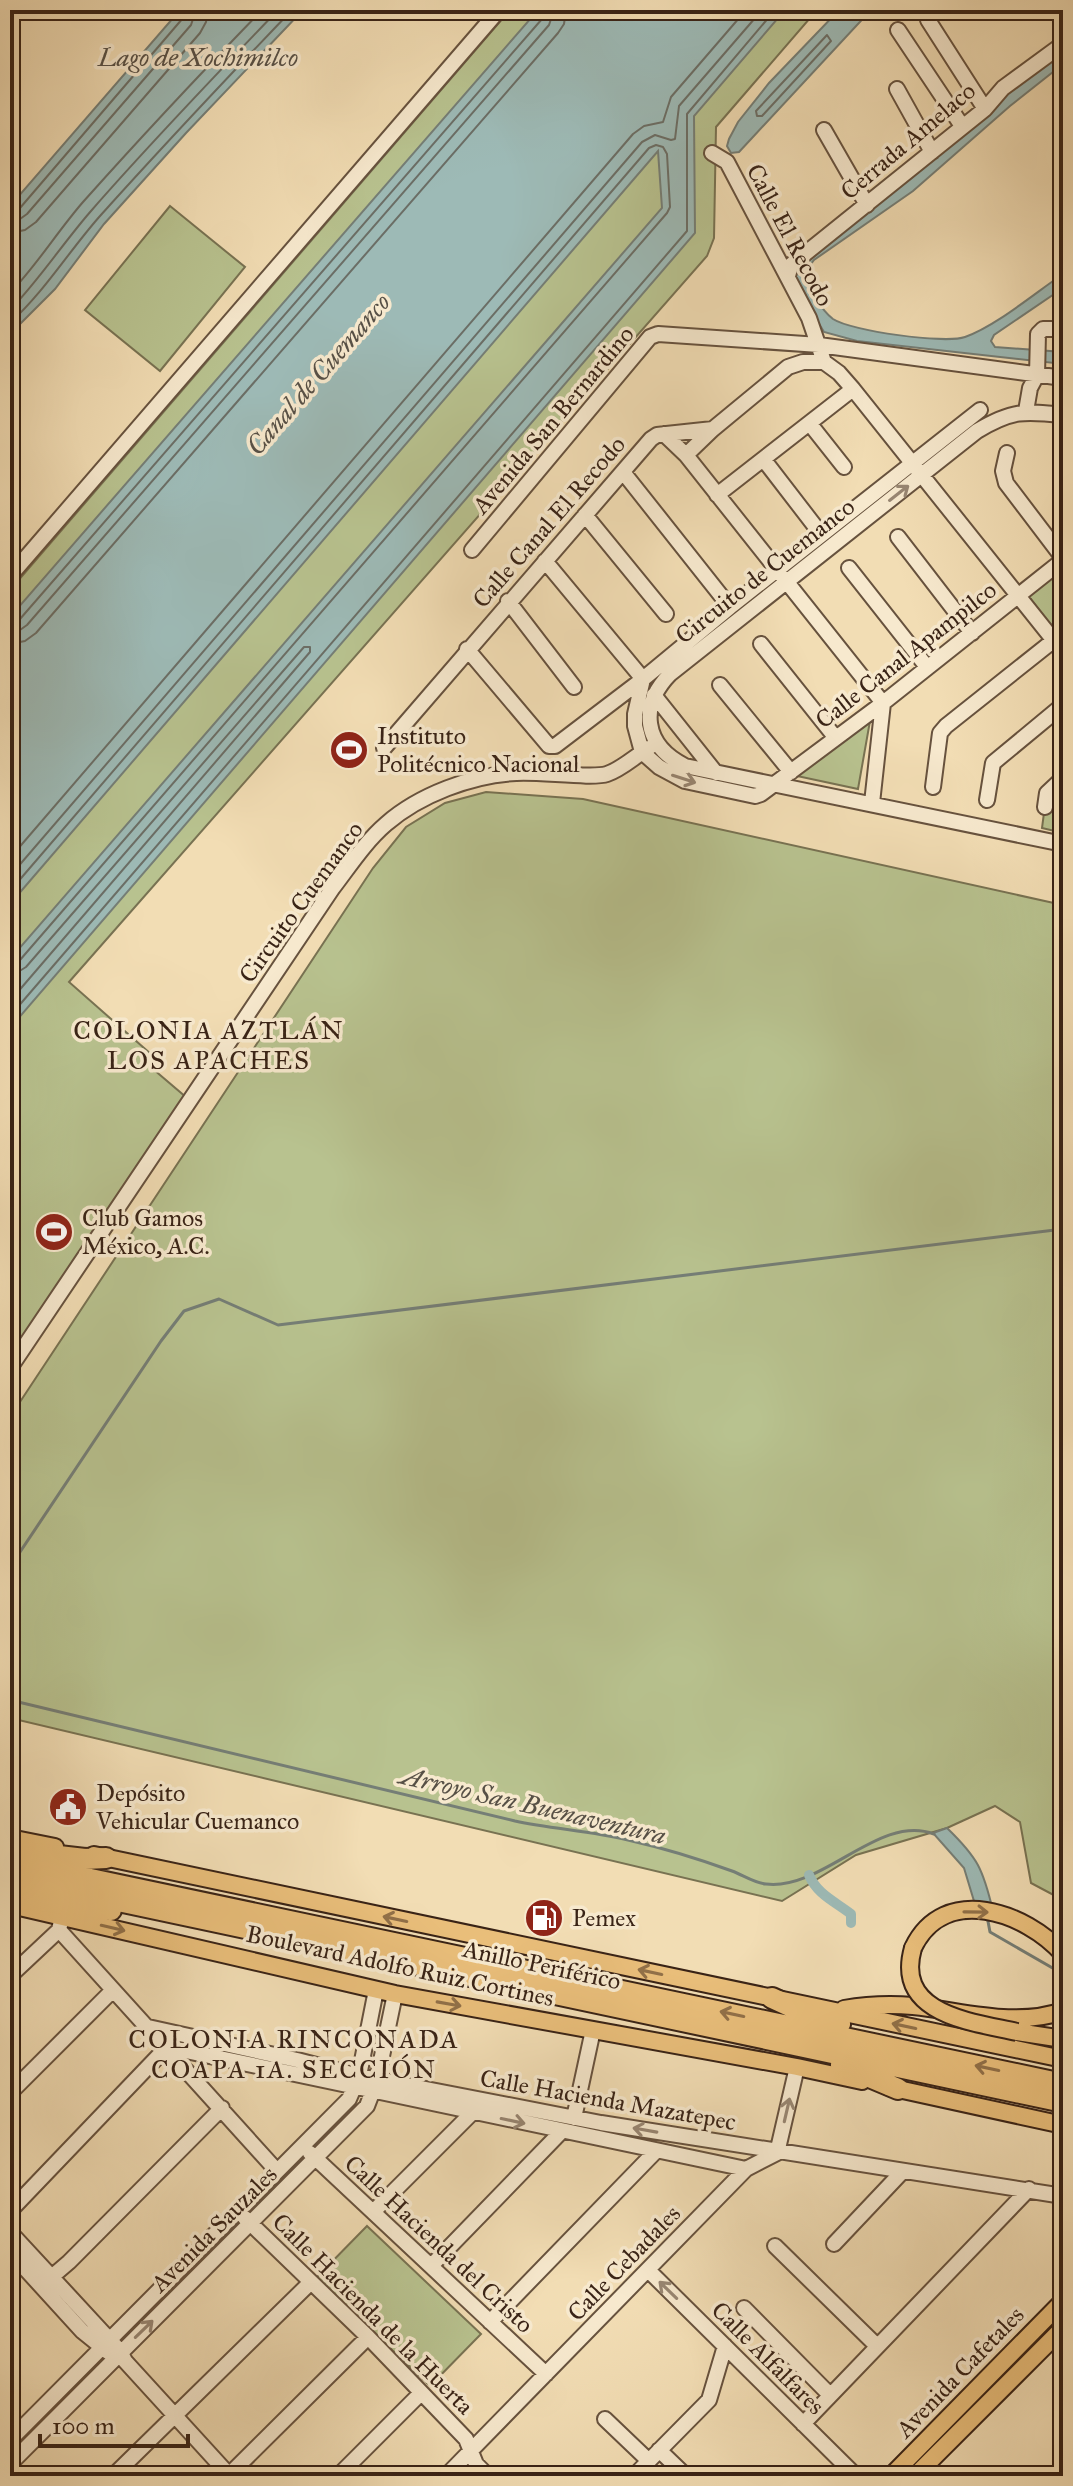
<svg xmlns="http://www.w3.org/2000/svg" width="1073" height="2486" viewBox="0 0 1073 2486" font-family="'IM FELL Great Primer',serif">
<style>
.green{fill:#b8c28f;stroke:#787252;stroke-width:2}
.water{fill:#9dbab6;stroke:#757e76;stroke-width:2}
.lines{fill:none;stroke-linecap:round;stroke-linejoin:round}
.shore{stroke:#6b6e66;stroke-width:2}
.stream{stroke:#757e76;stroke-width:3}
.canal{stroke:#9dbab6;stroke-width:10}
.minor-casing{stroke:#67523e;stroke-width:18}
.major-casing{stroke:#392316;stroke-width:20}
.highway-casing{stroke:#392316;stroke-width:24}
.minor{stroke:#f7e9ce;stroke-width:14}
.major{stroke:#e9be7a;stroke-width:16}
.highway{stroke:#e9be7a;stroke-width:20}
.major-bridge-casing{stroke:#392316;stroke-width:20;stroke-linecap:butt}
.major-bridge{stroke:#e9be7a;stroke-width:16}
.oneway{stroke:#988672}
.oneway2{stroke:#917048}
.labels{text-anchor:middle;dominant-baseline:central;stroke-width:7;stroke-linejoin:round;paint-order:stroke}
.street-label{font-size:24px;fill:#392316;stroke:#f7e9ce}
.poi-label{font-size:24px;fill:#392316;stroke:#f7e9ce;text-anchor:start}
.water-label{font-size:26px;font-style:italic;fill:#575046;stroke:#f7e9ce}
.neighbourhood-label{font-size:26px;letter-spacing:2px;fill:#392316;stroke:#f7e9ce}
</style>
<rect width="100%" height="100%" fill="#f2ddb4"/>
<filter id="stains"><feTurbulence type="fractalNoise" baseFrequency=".0025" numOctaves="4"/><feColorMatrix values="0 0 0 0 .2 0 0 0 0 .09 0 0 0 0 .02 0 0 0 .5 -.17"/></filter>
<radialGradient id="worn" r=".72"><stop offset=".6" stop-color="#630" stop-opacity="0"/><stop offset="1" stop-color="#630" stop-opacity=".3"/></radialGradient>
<path class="green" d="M510,10H817L716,127L714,238L707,256L69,982L152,1055L153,1069L187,1098L10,1367V590Z
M170,206L245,267L160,371L85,310Z
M1063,567V617L1051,626L1027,594Z
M873,704L858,789L783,773Z
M1063,778V833L1042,828L1047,790Z
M486,792L583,799L1063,905V1900L1031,1883L1020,1822L995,1806L947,1828L856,1855L782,1901L10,1718V1417L373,868L406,827L445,803Z
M367,2226L481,2334L430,2386L316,2278Z"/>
<path class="water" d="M180,10H303L186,133L104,224L55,289L10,334V206Z
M538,10H785L694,116L695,233L10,1028V959L662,208L658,151L10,904V617Z
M839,10H871L752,138L739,152L731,153L727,146L729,139L738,122L769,83Z
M1063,49V64L1010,106L913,191L814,260L805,272C808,287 821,310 833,319C851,331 945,344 965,337C996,326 1035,293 1063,274V288L994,335L991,341L995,347L1063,352V364L857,341L824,332L794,282L796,267L1002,94Z
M947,1828C978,1858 983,1869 993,1911H977L964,1868L933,1833Z"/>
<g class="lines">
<path class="shore" d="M827,35L831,41L762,116H757L756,111Z
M10,211L20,208L183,18L185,10
M10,221L20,219L27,214L191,25L196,10
M10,233L25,230L36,222L200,33L206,22L208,10
M10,293C37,265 57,232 83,202C141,137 201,73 262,10
M10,310C40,279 63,243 91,211C151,142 215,76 278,10
M10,323C45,291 69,251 100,216C163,146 227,78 292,10
M10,622L20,619L542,19L544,10
M10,632L20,630L27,625L549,25L554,10
M10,644L25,641L36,633L558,33L564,24L566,10
M10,858L633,134L644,126L663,122L671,97L746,10
M10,876L642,142L655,135L671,140L675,139L679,106L762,10
M10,891L649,148L656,145L663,147L667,154L670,207L667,213L20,960L10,963
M10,973L18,972L26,967L304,647H310V652L10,1001
M10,1016L687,231V114L775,10"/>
<path class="stream" d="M10,1567L161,1341L184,1311L219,1299L278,1325L1063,1229
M10,1700C178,1741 346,1782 515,1821C552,1829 591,1831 628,1840C663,1848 699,1859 732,1871C743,1875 754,1883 766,1884C823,1891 879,1813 934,1834
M987,1916L990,1932L1063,1974"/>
<path class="canal" d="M809,1875C817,1894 834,1901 851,1914V1923"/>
<g class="minor-casing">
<path id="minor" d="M928,20L985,109
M898,30L962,126
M897,89L932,152
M824,130L867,205
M712,153L727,162L809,318L824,362L839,373L853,389L1063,652
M788,276L791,265L985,109L1003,88L1063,44
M980,410L730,607L643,679L635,714V726L642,752L659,767L685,781L755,796L761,794L883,703L1063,560
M1026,411L1030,388L1037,375L1038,334L1043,329H1063
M1063,415C1024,411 1012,410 977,431L670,674C639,706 643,745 685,766L1063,844
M810,424L844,467
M664,434L686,455L883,703L872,803
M1007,453L1003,471L1006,483L1063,558
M686,455L713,429
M764,460L821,534
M623,472L730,607
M717,495L853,389
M585,515L666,614
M898,537L972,633
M472,550L650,337L658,334L819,345L1063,378
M849,568L927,667
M10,576L499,10
M508,601L574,687
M761,644L835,737
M467,649L549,746H555L643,679L545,561
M720,685L791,772
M654,695L716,773
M384,748L651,439L657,435L713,429L788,367L803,362H824
M933,787L940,733L946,726L1063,633
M987,800L993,763L1063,705
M1045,807L1047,793L1063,778
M10,1368L332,889C349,867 365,842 386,824C419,795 472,775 516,773C537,771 592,779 607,774C622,769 635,756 649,748
M59,1930L277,2171
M10,1976L59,1930L61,1921
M148,2027L297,2060L359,2076L601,2123L1063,2196
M10,2093L113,1990
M574,2118L593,2030
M310,2153L546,2374
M777,2153L797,2067
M10,2211L167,2047L746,2169
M373,2212L473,2112
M245,2218L368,2337L466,2439L476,2464L488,2476
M10,2232L120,2351L125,2361L230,2476
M834,2244L903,2171
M775,2246L877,2346
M10,2252L82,2331L108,2352
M431,2266L562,2131
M648,2270L856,2476
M41,2286L69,2262L222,2108
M744,2308L830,2395
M490,2322L656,2151
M605,2419L649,2461
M803,2424L1029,2189
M10,2440L349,2099L359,2076L376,1990
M659,2450L686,2476
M10,2464L367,2106L377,2080L395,1994
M113,2476L311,2282
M228,2476L368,2337
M338,2476L421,2393
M446,2476L746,2169L777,2153
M634,2476L709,2400L725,2346"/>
</g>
<g class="major-casing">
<path id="major" d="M10,1838L55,1847
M94,1855L1063,2059
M15,1906L395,1994L797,2067L862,2081
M913,1948C944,1883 1026,1912 1063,1954
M844,2009C867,2005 890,2004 913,2006C963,2011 1014,2028 1063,2011
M1017,2032L1063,2039
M889,2087L1063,2125
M891,2476L1063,2301
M915,2476L1063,2328"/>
</g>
<g class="highway-casing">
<path id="highway" d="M15,1851L85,1859L106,1858
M10,1862L1063,2084
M10,1878L1063,2102
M10,1897L111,1910
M772,1998L809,2015L840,2024
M841,2065L898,2089"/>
</g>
<use href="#minor" class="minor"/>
<use href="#major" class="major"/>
<use href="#highway" class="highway"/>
<g class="major-bridge-casing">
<path id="major-bridge" d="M913,1948C894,2015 973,2022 1017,2032"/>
</g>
<use href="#major-bridge" class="major-bridge"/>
</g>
<defs><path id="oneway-shaft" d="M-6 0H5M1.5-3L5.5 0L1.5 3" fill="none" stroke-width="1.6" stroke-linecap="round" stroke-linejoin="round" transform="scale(2)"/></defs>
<g class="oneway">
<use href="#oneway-shaft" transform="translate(899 493) rotate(-38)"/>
<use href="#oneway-shaft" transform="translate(684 779) rotate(18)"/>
<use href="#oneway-shaft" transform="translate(787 2110) rotate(-77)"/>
<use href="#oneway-shaft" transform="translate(513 2121) rotate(12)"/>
<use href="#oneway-shaft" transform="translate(645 2130) rotate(-170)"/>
<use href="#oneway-shaft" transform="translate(668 2290) rotate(-136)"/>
<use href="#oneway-shaft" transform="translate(144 2329) rotate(-44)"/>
</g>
<g class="oneway2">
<use href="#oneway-shaft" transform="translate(976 1912) rotate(1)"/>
<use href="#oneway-shaft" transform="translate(395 1919) rotate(-168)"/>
<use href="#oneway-shaft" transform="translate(113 1928) rotate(13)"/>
<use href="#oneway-shaft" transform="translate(650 1972) rotate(-168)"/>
<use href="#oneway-shaft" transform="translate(449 2004) rotate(10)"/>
<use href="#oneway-shaft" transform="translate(732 2014) rotate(-168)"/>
<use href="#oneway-shaft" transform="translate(904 2026) rotate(-168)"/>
<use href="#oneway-shaft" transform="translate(987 2068) rotate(-168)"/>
</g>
<defs>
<g id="stadium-disc" transform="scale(2)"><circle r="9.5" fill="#8f2418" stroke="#f7e9ce"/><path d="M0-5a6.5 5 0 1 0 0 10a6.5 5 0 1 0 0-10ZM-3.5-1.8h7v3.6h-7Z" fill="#fff"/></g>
<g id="civic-disc" transform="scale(2)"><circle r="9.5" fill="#8f2418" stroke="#f7e9ce"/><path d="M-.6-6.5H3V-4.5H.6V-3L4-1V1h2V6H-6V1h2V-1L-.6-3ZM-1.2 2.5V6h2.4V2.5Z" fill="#fff"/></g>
<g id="fuel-disc" transform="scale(2)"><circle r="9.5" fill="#8f2418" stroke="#f7e9ce"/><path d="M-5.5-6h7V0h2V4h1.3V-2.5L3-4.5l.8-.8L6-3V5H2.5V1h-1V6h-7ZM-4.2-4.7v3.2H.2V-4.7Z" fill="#fff"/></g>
</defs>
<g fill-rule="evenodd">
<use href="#stadium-disc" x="349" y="750"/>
<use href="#stadium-disc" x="54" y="1232"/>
<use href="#civic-disc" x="68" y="1807"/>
<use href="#fuel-disc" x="544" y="1918"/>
</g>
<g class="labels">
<g class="street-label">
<text transform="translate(908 141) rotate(-40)">Cerrada Amelaco</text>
<text transform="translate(790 235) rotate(62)">Calle El Recodo</text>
<text transform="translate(553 420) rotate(-50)">Avenida San Bernardino</text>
<text transform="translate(549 522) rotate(-49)">Calle Canal El Recodo</text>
<text transform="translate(765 571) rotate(-38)">Circuito de Cuemanco</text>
<text transform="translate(906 655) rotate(-38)">Calle Canal Apampilco</text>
<text transform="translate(301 902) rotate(-54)">Circuito Cuemanco</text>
<text transform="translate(542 1965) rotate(12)">Anillo Periférico</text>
<text transform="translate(400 1966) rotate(12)">Boulevard Adolfo Ruiz Cortines</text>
<text transform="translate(608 2100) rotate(10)">Calle Hacienda Mazatepec</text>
<text transform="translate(214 2229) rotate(-45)">Avenida Sauzales</text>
<text transform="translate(439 2244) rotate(43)">Calle Hacienda del Cristo</text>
<text transform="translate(624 2263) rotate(-46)">Calle Cebadales</text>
<text transform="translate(373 2314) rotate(45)">Calle Hacienda de la Huerta</text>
<text transform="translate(768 2358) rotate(45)">Calle Alfalfares</text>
<text transform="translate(960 2372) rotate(-46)">Avenida Cafetales</text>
</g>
<g class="poi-label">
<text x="377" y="736">Instituto<tspan x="377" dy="28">Politécnico Nacional</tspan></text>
<text x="82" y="1218">Club Gamos<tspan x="82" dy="28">México, A.C.</tspan></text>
<text x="96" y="1793">Depósito<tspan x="96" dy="28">Vehicular Cuemanco</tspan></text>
<text x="572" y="1918">Pemex</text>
</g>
<g class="water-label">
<text x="198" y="57">Lago de Xochimilco</text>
<text transform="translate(318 374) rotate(-49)">Canal de Cuemanco</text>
<text transform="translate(533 1805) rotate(13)">Arroyo San Buenaventura</text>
</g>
<g class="neighbourhood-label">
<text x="209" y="1030">COLONIA AZTLÁN<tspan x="209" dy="30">LOS APACHES</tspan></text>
<text x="294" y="2039">COLONIA RINCONADA<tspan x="294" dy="30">COAPA 1A. SECCIÓN</tspan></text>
</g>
</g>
<rect width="1073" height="2486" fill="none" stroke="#f2ddb4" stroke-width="40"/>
<rect x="12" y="12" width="1049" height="2462" fill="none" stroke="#392316" stroke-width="4"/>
<rect x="20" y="20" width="1033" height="2446" fill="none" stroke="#392316" stroke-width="2"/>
<path d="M40 2434v12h148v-12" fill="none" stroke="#392316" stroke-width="4"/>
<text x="52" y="2434" font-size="24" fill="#392316" stroke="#f7e9ce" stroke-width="6" paint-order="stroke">100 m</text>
<rect width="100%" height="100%" filter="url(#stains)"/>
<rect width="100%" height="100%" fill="url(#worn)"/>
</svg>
